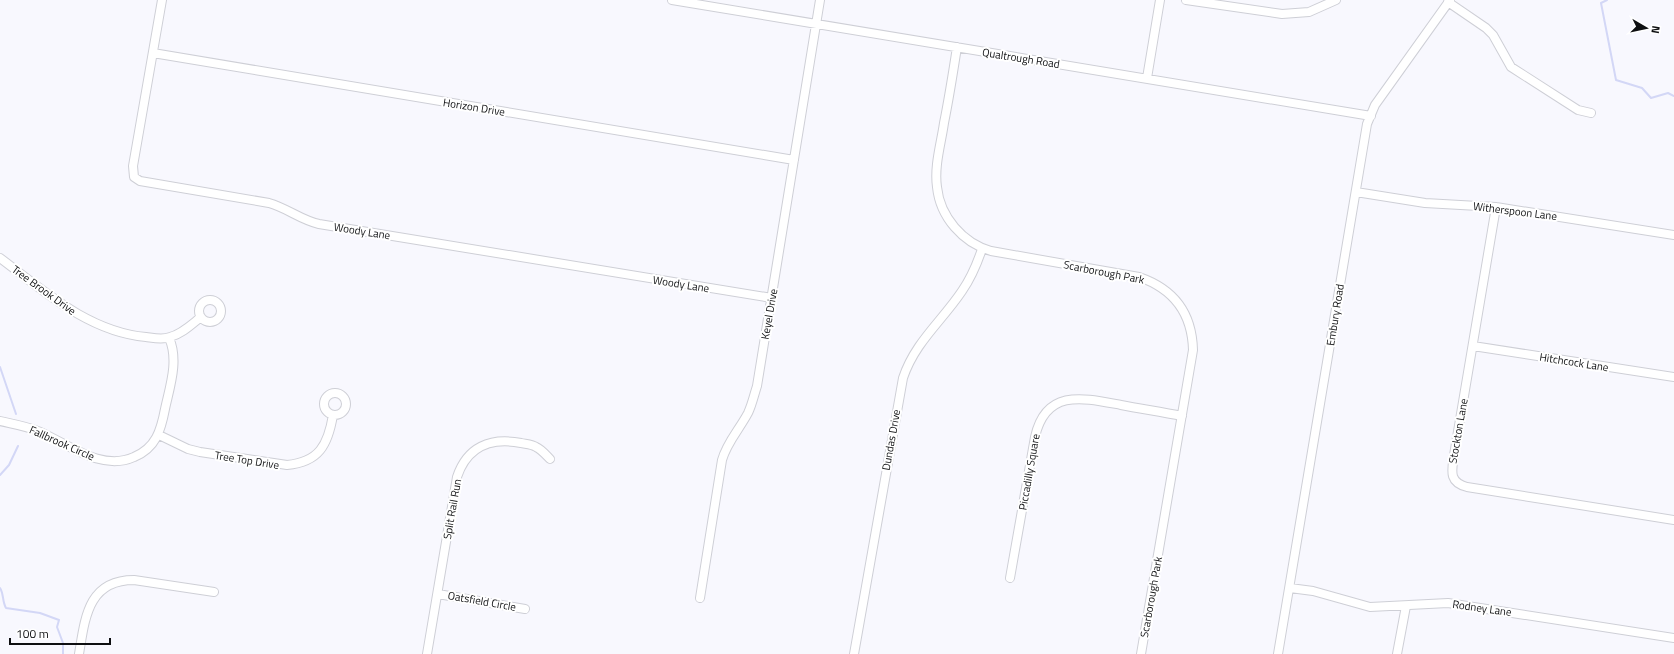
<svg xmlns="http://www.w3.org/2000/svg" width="1674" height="654" viewBox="0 0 1674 654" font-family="'Titillium Web',sans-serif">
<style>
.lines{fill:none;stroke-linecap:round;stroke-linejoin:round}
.stream{stroke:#d3d7f6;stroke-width:2}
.minor-casing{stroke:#cecfd6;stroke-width:10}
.minor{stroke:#fff;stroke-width:8}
.labels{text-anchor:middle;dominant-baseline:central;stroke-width:4;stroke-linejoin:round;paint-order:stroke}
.street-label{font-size:11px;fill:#0e0f11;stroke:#fff}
</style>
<rect width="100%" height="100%" fill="#f8f8fe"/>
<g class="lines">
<path class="stream" d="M1607,0L1601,3L1616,80L1642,88L1651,98L1668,93L1674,96
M0,367L16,414
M0,475L9,465L18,446
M0,588C4,594 2,601 6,608L40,613L59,620L57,627L63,643V654"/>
<g class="minor-casing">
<path id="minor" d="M162,0L133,166L134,177L140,181L269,203C287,208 301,220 319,224L772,298
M672,0L1371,116
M1186,0L1282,14L1309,12L1336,0
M1448,2L1486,28L1493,35L1511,67L1578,110L1591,113
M957,47C953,73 949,98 944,123C941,144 934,166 937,187C940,217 963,243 991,251L1139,277C1174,289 1192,313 1193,350L1141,654
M153,53L794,160
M1147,78L1160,0
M1356,192L1425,203L1496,207L1674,235
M1496,207L1454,455C1452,470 1448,482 1467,487L1674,520
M0,258C44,291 89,332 146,337C154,338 163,340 170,337C182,334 192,324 201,317
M199 311a11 11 0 1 1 22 0a11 11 0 1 1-22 0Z
M1473,346L1674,377
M324 404a11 11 0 1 1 22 0a11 11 0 1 1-22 0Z
M0,421C13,424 26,426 38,431C67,443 101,472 134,457C156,448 161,430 165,409C170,386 179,360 169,338
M159,435L188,449L200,452L287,465C319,462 328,445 333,415
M1010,578L1035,437C1046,388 1084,398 1121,405C1142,409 1162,412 1182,416
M1290,588L1313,591L1370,607L1448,603L1674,638
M438,594L525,609
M700,598L722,460C727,442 739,430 748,413C752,405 754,395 757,386L820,0
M79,654C85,618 88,580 134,580L214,592
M427,654L457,477C467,447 490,437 521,443C525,444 532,444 536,447C541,449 546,455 550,459
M854,654L903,378C915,342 942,321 962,291C971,278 977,264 982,249
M1278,654L1367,124L1375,105L1450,0
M1397,654L1406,606"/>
</g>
<use href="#minor" class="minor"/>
</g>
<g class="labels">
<g class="street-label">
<text transform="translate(1021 58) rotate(9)">Qualtrough Road</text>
<text transform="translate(474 107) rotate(9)">Horizon Drive</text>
<text transform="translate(1515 211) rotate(7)">Witherspoon Lane</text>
<text transform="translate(362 231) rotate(9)">Woody Lane</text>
<text transform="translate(1104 272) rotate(11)">Scarborough Park</text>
<text transform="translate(681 284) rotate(9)">Woody Lane</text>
<text transform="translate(44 290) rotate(36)">Tree Brook Drive</text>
<text transform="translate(769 314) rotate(-80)">Keyel Drive</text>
<text transform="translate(1335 315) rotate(-81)">Embury Road</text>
<text transform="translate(1574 362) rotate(9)">Hitchcock Lane</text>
<text transform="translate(1458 431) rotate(-80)">Stockton Lane</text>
<text transform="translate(891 440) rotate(-80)">Dundas Drive</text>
<text transform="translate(62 443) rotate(24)">Fallbrook Circle</text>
<text transform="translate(247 460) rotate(9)">Tree Top Drive</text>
<text transform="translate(1029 472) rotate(-80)">Piccadilly Square</text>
<text transform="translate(452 509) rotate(-80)">Split Rail Run</text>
<text transform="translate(1151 597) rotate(-80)">Scarborough Park</text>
<text transform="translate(482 601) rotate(10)">Oatsfield Circle</text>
<text transform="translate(1482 608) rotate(8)">Rodney Lane</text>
</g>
</g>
<g transform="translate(1646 28) rotate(99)" stroke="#ffffff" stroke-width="3" paint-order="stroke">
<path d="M0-3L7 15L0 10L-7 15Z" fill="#0e0f11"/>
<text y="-6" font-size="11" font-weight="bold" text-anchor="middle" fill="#0e0f11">N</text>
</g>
<path d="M10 638v6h100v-6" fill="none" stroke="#0e0f11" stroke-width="2"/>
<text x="16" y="638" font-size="12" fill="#0e0f11" stroke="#ffffff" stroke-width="3" paint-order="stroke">100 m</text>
</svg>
